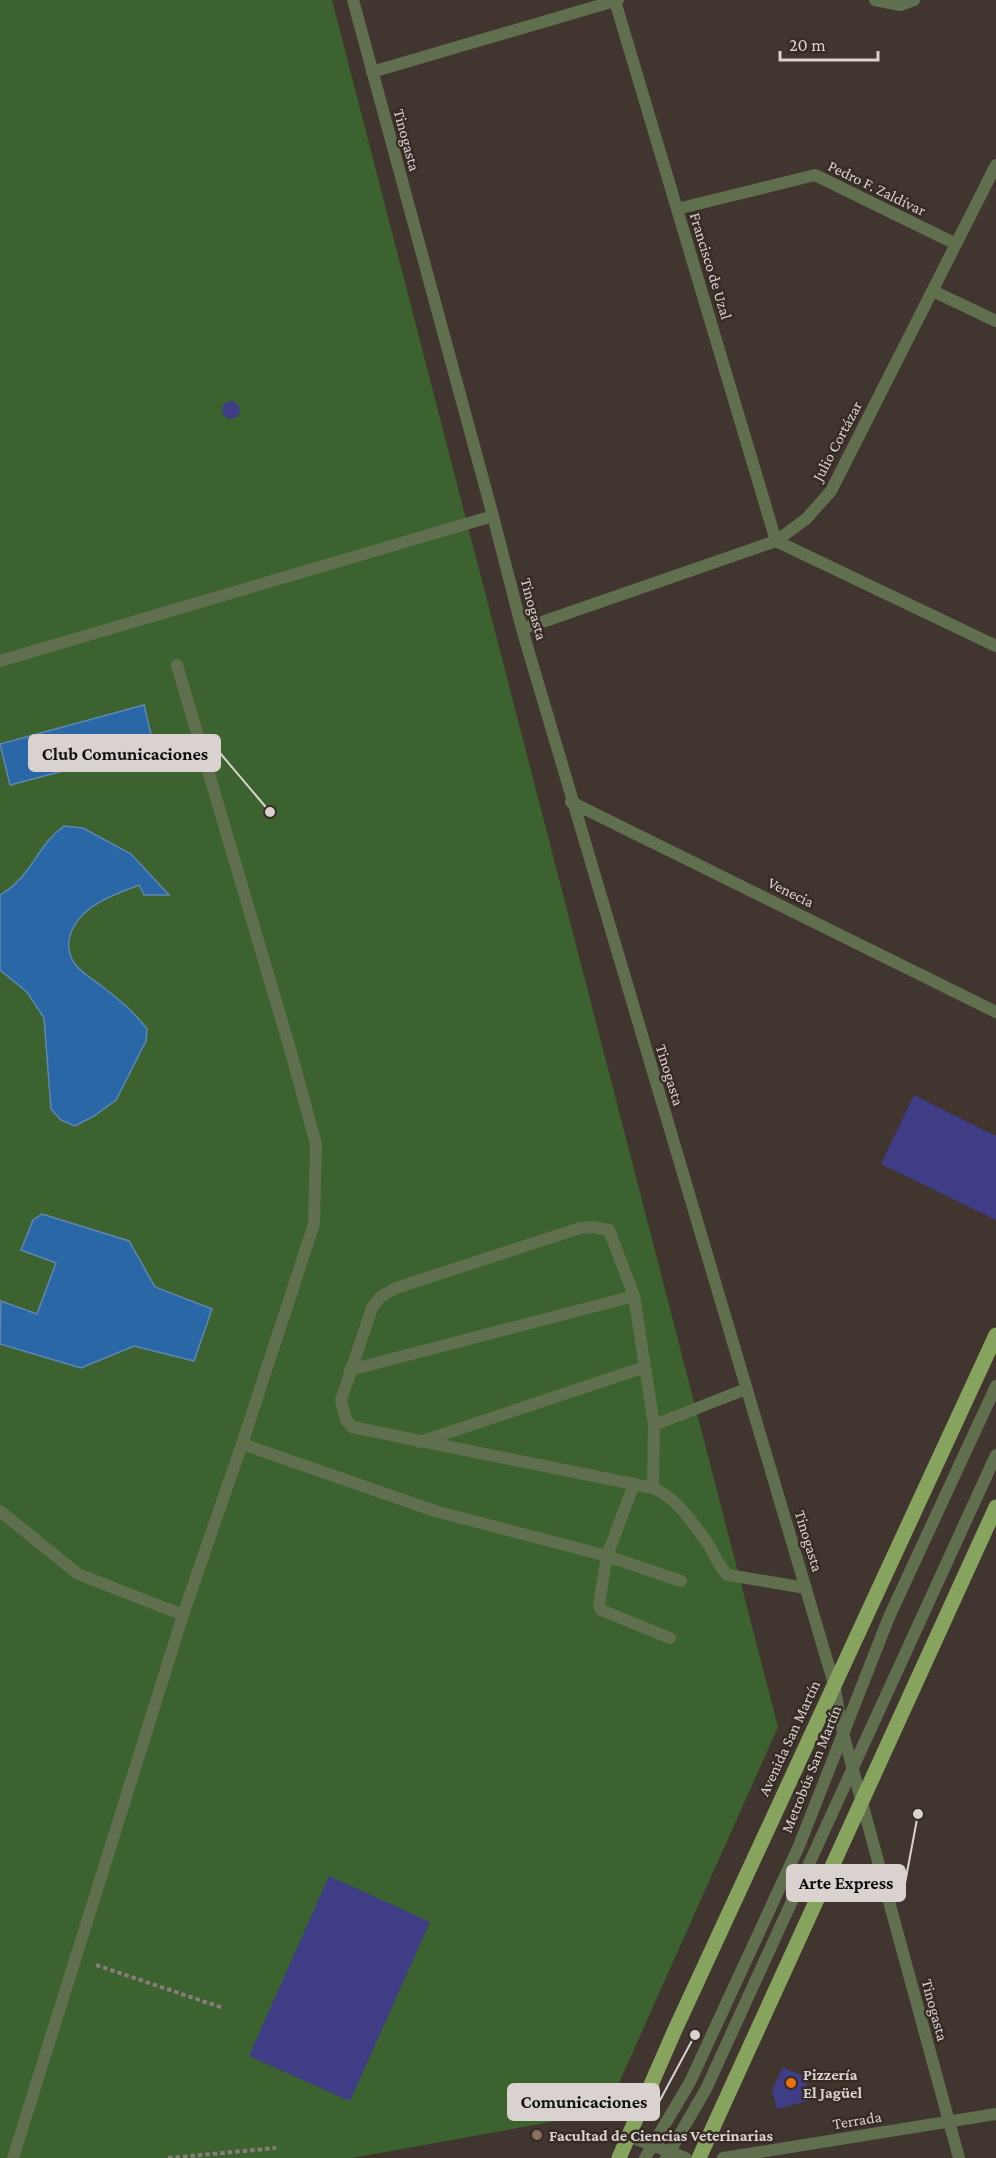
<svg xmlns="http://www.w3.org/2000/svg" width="996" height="2158" viewBox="0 0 996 2158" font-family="'Crimson Pro',serif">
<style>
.green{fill:#3b622f}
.water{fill:#2a67a6;stroke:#5f87b2;stroke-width:1.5}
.building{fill:#3e3d85}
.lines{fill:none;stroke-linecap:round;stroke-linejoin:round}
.path{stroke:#877d78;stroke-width:4;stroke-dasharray:4.5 3;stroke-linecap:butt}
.service{stroke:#606f4e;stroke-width:12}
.minor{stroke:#606f4e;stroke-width:12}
.primary{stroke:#87a45f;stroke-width:15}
.food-dot{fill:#e8710a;stroke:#372b26;stroke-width:2}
.education-dot{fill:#8d6e63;stroke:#372b26;stroke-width:2}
.labels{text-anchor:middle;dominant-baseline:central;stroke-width:5;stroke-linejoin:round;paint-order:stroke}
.street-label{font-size:16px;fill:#dad2ce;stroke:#372b26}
.poi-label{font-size:16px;font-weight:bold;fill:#dad2ce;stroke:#372b26;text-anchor:start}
.leader{fill:none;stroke:#dad2ce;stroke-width:2}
.callout-dot{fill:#dad2ce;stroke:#372b26;stroke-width:2}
.callout{fill:#dad2ce;stroke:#dad2ce;stroke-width:2}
.callout-label{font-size:18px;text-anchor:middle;font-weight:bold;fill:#111}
</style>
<rect width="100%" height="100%" fill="#41352f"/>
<path class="green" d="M0,0H332L778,1727L606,2112L352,2158H0Z"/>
<path class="water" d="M144,705L154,747L10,785L0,744Z
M64,826L83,828L131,854L169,895H144L139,885C115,894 83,905 72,930C68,939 67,947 71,957C76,970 93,979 104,988C120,1000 135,1013 147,1029L146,1041L116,1100L94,1116L75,1126L61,1120L51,1109L44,1018L27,992L0,970V895C32,877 37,845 64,826Z
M42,1214L129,1241L155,1287L212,1309L194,1361L134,1346L81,1368L0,1344L1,1301L37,1314L56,1263L21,1250L33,1220Z"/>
<path class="building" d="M222 410a9 9 0 1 1 18 0a9 9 0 1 1-18 0Z
M914,1095L996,1136V1220L881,1164Z
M329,1876L430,1922L350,2101L249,2056Z
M783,2067L805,2077L811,2100L777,2109L772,2090Z"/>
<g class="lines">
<path class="path" d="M96,1965L223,2008
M168,2158L276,2148"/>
<path class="service" d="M0,661L493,516
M177,665L290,1049L316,1144L314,1224L242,1444
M350,1370L634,1296
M654,1425L746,1389
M420,1442L645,1367
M634,1484L607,1556L599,1604L601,1610L670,1638
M653,1488L654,1425L634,1296L609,1230L593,1227L580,1228L396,1288L380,1297L372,1308L341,1400L346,1420L352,1427L653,1488C677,1498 693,1523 708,1544C715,1555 718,1566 728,1575L806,1588
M0,1511L78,1574L183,1615L242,1444L435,1511L607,1556L681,1581
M13,2158L183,1615
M645,2158L690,2082L799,1846L889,1617L996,1386
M666,2158L706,2089L996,1455"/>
<path class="minor" d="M353,0L493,516L522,629L834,1684L843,1733L959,2158
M875,0L900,5L914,0
M615,1L776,541L996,646
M372,72L618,0
M677,209L815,175L956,244
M933,291L996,321
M522,629L776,541L806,519L831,491L996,165
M571,802L996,1012
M628,2136L686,2158
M723,2158L996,2114"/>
<path class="primary" d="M619,2158L674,2032L996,1335
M699,2158L996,1507"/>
</g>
<circle class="food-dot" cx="791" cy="2083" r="6"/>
<circle class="education-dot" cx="537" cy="2135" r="6"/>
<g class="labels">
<g class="street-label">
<text transform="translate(407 140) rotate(75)">Tinogasta</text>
<text transform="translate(877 188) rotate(26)">Pedro F. Zaldívar</text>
<text transform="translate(711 266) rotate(73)">Francisco de Uzal</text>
<text transform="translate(837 441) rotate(-62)">Julio Cortázar</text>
<text transform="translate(534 609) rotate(75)">Tinogasta</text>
<text transform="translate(791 892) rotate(26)">Venecia</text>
<text transform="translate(670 1075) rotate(73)">Tinogasta</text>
<text transform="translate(809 1541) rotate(73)">Tinogasta</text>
<text transform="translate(789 1738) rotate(-65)">Avenida San Martín</text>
<text transform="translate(811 1769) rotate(-68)">Metrobús San Martín</text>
<text transform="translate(935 2010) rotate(75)">Tinogasta</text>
<text transform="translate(857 2120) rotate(-9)">Terrada</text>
</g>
<g class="poi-label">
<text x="803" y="2074">Pizzería<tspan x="803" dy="18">El Jagüel</tspan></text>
<text x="549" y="2135">Facultad de Ciencias Veterinarias</text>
</g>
</g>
<path class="leader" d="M270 812L220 753M918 1814L905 1883M695 2035L659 2102"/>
<g class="callout-dot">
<circle cx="270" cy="812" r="6"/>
<circle cx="918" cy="1814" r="6"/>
<circle cx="695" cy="2035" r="6"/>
</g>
<g class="callout">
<rect x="29" y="735" width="191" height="36" rx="6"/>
<rect x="787" y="1865" width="118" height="36" rx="6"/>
<rect x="508" y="2084" width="151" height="36" rx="6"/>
</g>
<g class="callout-label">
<text x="125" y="760">Club Comunicaciones</text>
<text x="846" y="1889">Arte Express</text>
<text x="584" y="2108">Comunicaciones</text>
</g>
<path d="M780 51v9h98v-9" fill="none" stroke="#dad2ce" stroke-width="3"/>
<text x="789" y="51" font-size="18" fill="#dad2ce" stroke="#372b26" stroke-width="4.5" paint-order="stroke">20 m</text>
</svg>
